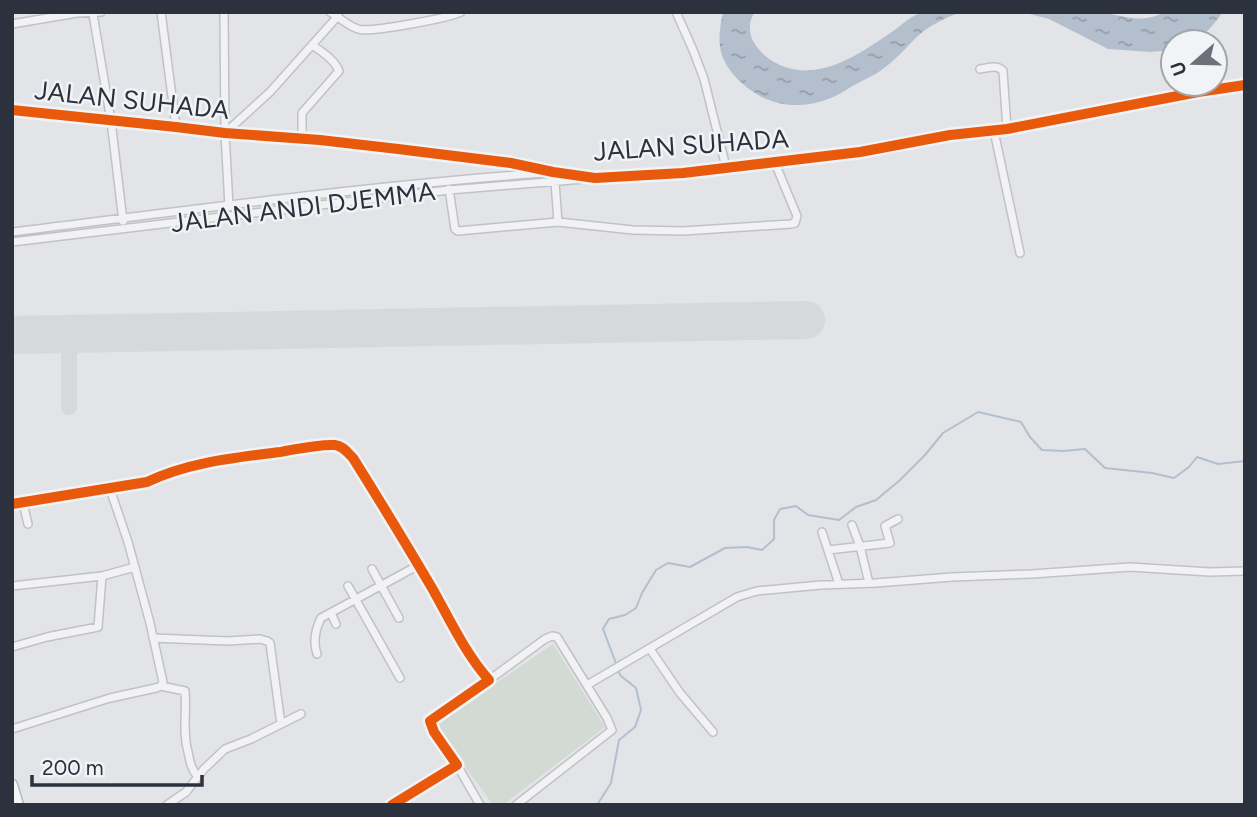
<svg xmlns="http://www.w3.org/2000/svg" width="1257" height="817" viewBox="0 0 1257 817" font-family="Figtree,sans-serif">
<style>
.garden{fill:#d3dad4}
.water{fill:url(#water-ripples)}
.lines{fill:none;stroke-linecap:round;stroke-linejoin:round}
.stream{stroke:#b4bfce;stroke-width:2}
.taxiway{stroke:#d6d8db;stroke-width:16}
.runway{stroke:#d6d8db;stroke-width:38}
.minor-casing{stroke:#c1c2c5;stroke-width:10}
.highway-casing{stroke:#b5b7bb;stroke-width:13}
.minor{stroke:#f2f2f4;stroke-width:7}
.highway{stroke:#f6f6f6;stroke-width:10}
.cycleway-casing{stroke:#f1f3f6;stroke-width:15}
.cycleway{stroke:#e8590c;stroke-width:10}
.labels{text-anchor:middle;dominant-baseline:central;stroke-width:5;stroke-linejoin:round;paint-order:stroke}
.street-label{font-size:26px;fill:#2c313e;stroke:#f1f3f6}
</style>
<defs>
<pattern id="water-ripples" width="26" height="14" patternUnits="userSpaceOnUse" patternTransform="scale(1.75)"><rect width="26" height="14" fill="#b4bfce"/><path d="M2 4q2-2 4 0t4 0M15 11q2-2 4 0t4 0" fill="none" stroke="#939ca9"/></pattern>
</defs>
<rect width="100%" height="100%" fill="#e2e4e7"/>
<path class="garden" d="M553,644L605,727L503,805H493L435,725Z"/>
<path class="water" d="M723,12H755C747,22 749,38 757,47C764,57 776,64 788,68C827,79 865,50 896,29C903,24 910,17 918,14C927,9 950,12 961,12C947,17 930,25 919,35C907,46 897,59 884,68C876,75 865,79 856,84C847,89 838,96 828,99C798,111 766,105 743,84C718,61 716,45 723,12Z
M1022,12C1046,12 1070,12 1094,12C1118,13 1141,26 1164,12H1223C1207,33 1201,42 1173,42V50L1150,52L1108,49L1049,19Z"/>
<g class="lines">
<path class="stream" d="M617,666L603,629L609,619L625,615L636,608L642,593L656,570L668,563L690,567L725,548L747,547L762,550L774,539V520L780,509L796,506L808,515L839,520L856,507L876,500L899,481L925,455L943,433L978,412L1021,422L1030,437L1042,450L1063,451L1085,449L1105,468L1152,473L1174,478L1189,467L1197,457L1218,464L1245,461
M597,805L611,783L619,740L635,727L641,710L636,688L621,676L618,671"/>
<path class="taxiway" d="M69,407V334"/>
<path class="runway" d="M12,335L806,320"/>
<g class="minor-casing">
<path id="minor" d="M161,12L176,127
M224,12L225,133L229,207
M330,12C339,17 348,26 358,29C370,33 448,18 461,12
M676,12L693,50L704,79L726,167
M93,14L111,121L123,221
M12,24L77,13L101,12
M980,69C988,68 997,64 1003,71L1007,129
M12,110L176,127L225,133L320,140L398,149L511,163L553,172L595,178L683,173L860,152L950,135L1007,129L1198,92L1245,85
M994,131L1020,253
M225,133L270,92L338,16
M302,139V113L339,71C335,60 322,52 312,45
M555,182L558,222
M449,189L455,229L458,231L558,222L633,230L683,231L791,224L795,223L797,216L775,163
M12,232C189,210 366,186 544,173
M12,242L346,202L449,190L584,179
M23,503L28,524
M12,504L147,482C189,462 234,458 280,452C298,449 318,444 335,445C343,446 347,452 353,458C380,501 406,544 432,588C449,618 465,653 489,680L430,721L434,732L457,765L392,805
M852,525L860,546L869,583
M822,532L839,584
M828,550L890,543L885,526L898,519
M372,569L399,618
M12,586L102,576L135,567
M348,586L400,678
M331,613L336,624
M153,638L228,641L260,639L267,641L270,643L281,724
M12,647L47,637L98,627L102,576
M650,649L680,693L713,732
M317,654C313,642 315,630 321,618L419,565
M489,680L545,639L552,636L557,637L607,718L612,730L516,805
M587,685L737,597L757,591L821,585L876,583L952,577L1032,574L1130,567L1210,572L1245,571
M161,686L185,691C187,712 182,731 188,752C190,762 191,769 198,777
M12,729L110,698L156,688L161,686L163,682L150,623L128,542L110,489
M457,765L480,805
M167,805L186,792L204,769L225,749L251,739L301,714"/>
</g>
<g class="highway-casing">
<path id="highway" d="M12,785L18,805"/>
</g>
<use href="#minor" class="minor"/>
<use href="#highway" class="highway"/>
<g class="cycleway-casing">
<path id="cycleway" d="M12,110L176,127L225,133L320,140L398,149L511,163L553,172L595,178L683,173L860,152L950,135L1007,129L1198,92L1245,85
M12,504L147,482C189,462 234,458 280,452C298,449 318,444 335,445C343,446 347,452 353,458C380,501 406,544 432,588C449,618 465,653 489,680L430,721L434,732L457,765L392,805"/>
</g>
<use href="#cycleway" class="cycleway"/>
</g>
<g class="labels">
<g class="street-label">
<text transform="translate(132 100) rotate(6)">JALAN SUHADA</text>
<text transform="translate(691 145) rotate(-4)">JALAN SUHADA</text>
<text transform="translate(303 207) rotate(-7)">JALAN ANDI DJEMMA</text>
</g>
</g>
<rect width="1257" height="817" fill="none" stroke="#2c313e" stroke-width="28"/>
<g transform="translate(1194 63) rotate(250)"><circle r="33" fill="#f1f3f6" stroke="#a2a5ac" stroke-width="2"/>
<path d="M0-5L12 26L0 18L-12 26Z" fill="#6c7079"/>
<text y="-10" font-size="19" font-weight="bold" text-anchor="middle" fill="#2c313e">U</text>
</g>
<path d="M32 775v10h170v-10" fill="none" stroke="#2c313e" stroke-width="3.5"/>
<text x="42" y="775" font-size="21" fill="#2c313e" stroke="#f1f3f6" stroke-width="5" paint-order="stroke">200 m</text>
</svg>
